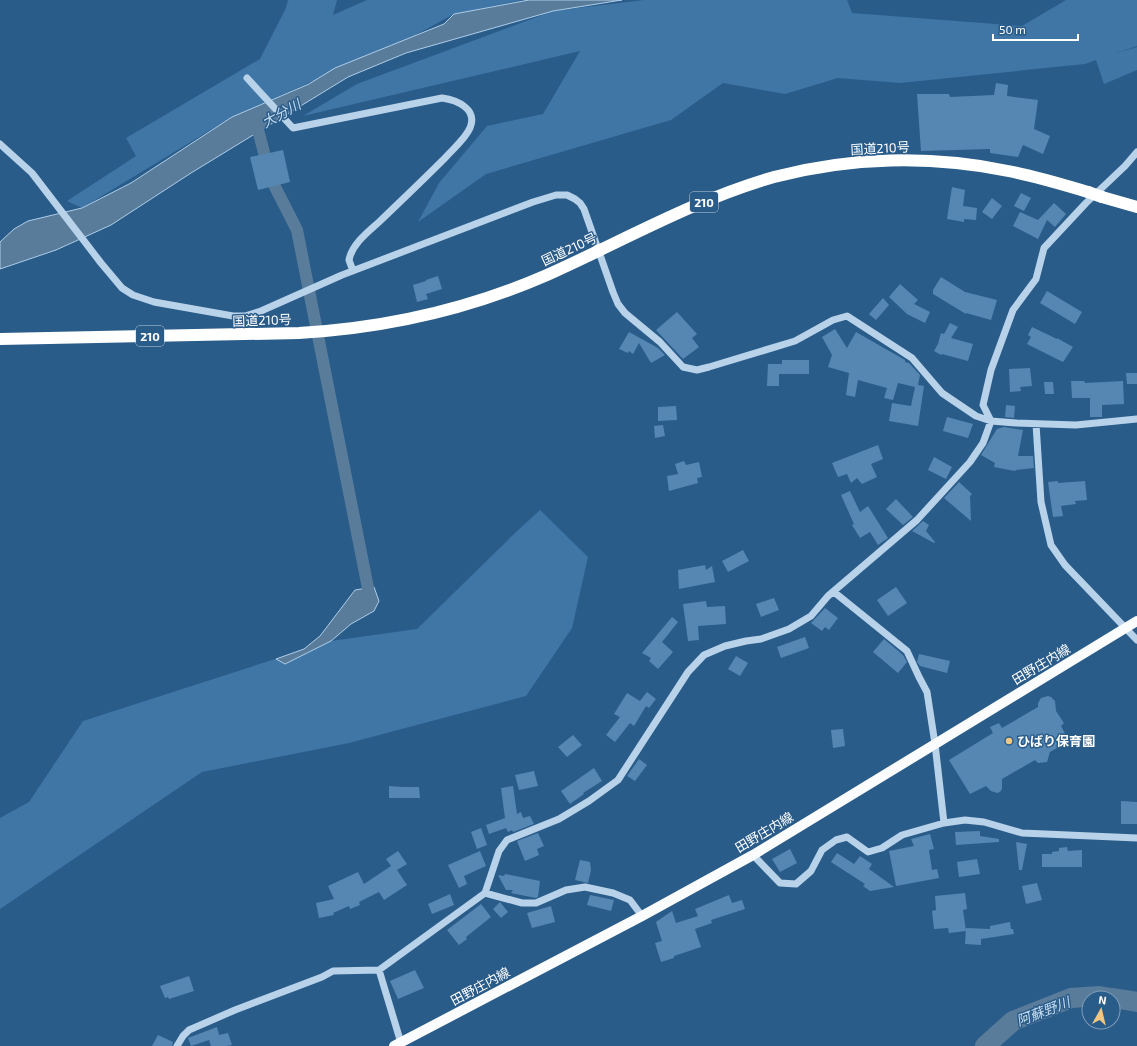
<svg xmlns="http://www.w3.org/2000/svg" width="1137" height="1046" viewBox="0 0 1137 1046" font-family="'Exo 2','Noto Sans JP',sans-serif">
<style>
.green{fill:#3f76a6}
.water{fill:#5a7c9b;stroke:#adcee9}
.lines{fill:none;stroke-linecap:round;stroke-linejoin:round}
.canal{stroke:#5a7c9b;stroke-width:12}
.river{stroke:#5a7c9b;stroke-width:20}
.building{fill:#5687b2}
.minor{stroke:#b8d2e9;stroke-width:7}
.major{stroke:#fafcfe;stroke-width:10}
.highway{stroke:#fff;stroke-width:12}
.highway-bridge{stroke:#fff;stroke-width:12}
.poi-dot{fill:#f0c680;stroke:#2a5c8a;stroke-width:1.5}
.labels{text-anchor:middle;dominant-baseline:central;stroke-width:3;stroke-linejoin:round;paint-order:stroke}
.shield{fill:#2a5c8a;stroke:#bfcedc;stroke-width:1}
.shield-label{font-size:12px;font-weight:bold;fill:#fff}
.street-label{font-size:13px;fill:#fff;stroke:#2a5c8a}
.poi-label{font-size:13px;font-weight:bold;fill:#fff;stroke:#2a5c8a;text-anchor:start}
.water-label{font-size:14px;font-style:italic;fill:#c4dcf0;stroke:#2a5c8a}
</style>
<rect width="100%" height="100%" fill="#2a5c8a"/>
<path class="green" d="M288,0H337L333,15L367,0H522L454,14L410,38L232,117L82,208L67,201L136,156L126,138L260,59L286,8Z
M644,0H847L852,13L1022,26L1066,0H1137V46L1117,53L1137,47V70L1104,84L1096,60L1085,64L900,83L838,78L785,94L723,83L671,120L486,174L418,222L439,183L487,126L543,114L580,51L303,116L357,84L553,11Z
M540,510L588,557L572,628L526,696L349,743L202,772L0,909V818L29,802L83,721L331,641L417,629L516,532Z"/>
<path class="water" d="M529,0H622L553,11L406,53L348,77L191,173L111,225L56,250L0,269V242L14,229L28,221L82,208L131,183L232,117L309,84L335,68L444,24L454,14Z
M374,587L379,601L374,611L351,624L331,641L285,664L276,659L304,649L320,636L355,590Z"/>
<g class="lines">
<path class="canal" d="M257,126L271,179L297,230L368,588"/>
<path class="river" d="M1113,998L1137,1002
M985,1046L1013,1021L1071,998L1099,996L1111,998"/>
</g>
<path class="building" d="M996,83L1008,85L1007,96L1038,100L1034,129L1050,136L1043,154L1023,145L1018,157L990,153V149L921,151L917,94H949L950,97L994,95Z
M283,150L290,182L258,190L250,157Z
M952,187L965,190L963,206L977,208L976,220L964,219V222L947,219Z
M1021,193L1031,198L1024,211L1014,206Z
M992,198L1002,206L992,219L982,212Z
M1054,203L1066,214L1055,227L1047,220L1038,239L1013,226L1020,212L1038,220Z
M438,276L442,289L426,294L428,299L417,302L413,285L426,281V280Z
M941,277L965,292L997,300L991,320L966,313V314L933,294V290Z
M900,284L918,300L914,304L930,312L925,323L907,314L889,297Z
M1047,291L1082,312L1075,324L1040,303Z
M883,298L889,305L876,320L869,314Z
M677,312L697,334L692,338L699,347L683,359L656,330Z
M950,323L958,327L951,338L973,344L968,361L942,354L941,355L934,351L938,344L941,333L944,334Z
M1032,327L1057,339V338L1073,347L1063,362L1027,344L1031,337L1028,335Z
M835,329L847,348L856,332L905,360V362L909,363L920,375L918,385L924,386L918,426L889,421L892,403L911,406L915,387L898,383L893,400L884,398L887,388L858,380L855,397L846,395L849,373L828,367L832,355L822,337Z
M629,332L658,348L665,355L651,363L639,343L633,354L629,351L628,353L619,349Z
M782,360H809V374H779V386H767L768,364H782Z
M1030,368L1032,386L1020,387L1021,391L1010,392L1009,369Z
M1126,373H1137V384H1127Z
M1071,381H1084L1085,383L1123,381L1124,404L1102,405V417H1090V398H1072Z
M1044,382H1053L1054,394H1045Z
M1006,405L1015,406L1014,418L1005,417Z
M676,406L677,420L658,421V407Z
M947,417L973,424L968,438L943,431Z
M663,425L665,436L655,438L654,426Z
M1004,427L1023,430L1018,456H1033L1034,468L1016,470L1015,471L994,467L995,463L981,455L997,429Z
M878,445L883,459L871,464L877,477L862,484L857,478L851,483L847,474L838,477L832,463Z
M934,457L952,467L946,479L928,470Z
M684,461L686,465L699,462L702,477L697,478L698,483L669,491L667,476L678,474L675,464Z
M1058,481V483L1085,481L1087,500L1075,501L1076,504L1061,506L1063,516L1053,517L1048,482Z
M959,482L972,494L970,496L971,521L944,498Z
M850,491L860,512L868,506L888,538L878,545L870,532L860,538L852,525L854,524L841,495Z
M896,499L913,517L903,525L886,509Z
M923,521L929,525L926,531L935,542L934,543L912,531Z
M743,550L749,561L728,572L722,561Z
M705,565L706,570L712,566L715,582L679,589L678,570Z
M896,587L907,603L888,616L877,600Z
M774,598L779,610L761,617L756,604Z
M706,601L707,607L725,606L726,624L698,626L699,640L688,641L683,604Z
M825,608L838,618L829,630L825,627L822,631L811,623Z
M672,617L678,622L662,642L673,652L658,669L649,661L651,658L642,653Z
M805,637L809,648L781,658L777,647Z
M884,639L903,655L907,662L898,673L873,652Z
M919,654L950,661L947,673L920,666L917,662Z
M736,656L748,663L740,676L728,669Z
M647,692L656,699L649,708L646,706L634,726L630,723L615,742L606,735L620,717L614,714L627,693L640,701Z
M1048,696L1051,697L1055,701L1056,711L1064,723L1061,726L1069,741L1050,752L1047,762L1038,763L1035,760L1002,779V789L1000,792L997,793L991,791L986,786L970,794L949,760L993,733L990,727L999,723L1002,728L1038,707V703L1041,698Z
M843,729L845,746L833,748L831,730Z
M573,735L582,745L567,757L558,747Z
M639,759L647,765L635,781L627,776Z
M594,768L602,781L583,793L584,794L570,804L561,791Z
M534,771L538,786L519,790L515,775Z
M389,786L403,787H419L420,798H389Z
M513,786L517,814L521,812L523,818L530,816L534,824L513,832L512,830L508,832L506,828L489,834L486,825L505,818L501,788Z
M1121,801L1137,802V824H1121Z
M481,828L487,845L477,849L471,832Z
M980,831V836L999,839V842L956,845L955,832Z
M538,833L544,846L537,849L539,855L525,861L517,841Z
M930,834L934,849L929,850L932,870L937,869L939,878L896,886L889,851L914,846L911,839Z
M1016,842L1027,844L1022,870H1019Z
M1067,847L1068,851L1082,850V867H1042V854H1052V852L1059,851V848Z
M790,849L797,863L780,872L772,859Z
M398,851L407,864L397,870L407,885L384,900L379,892L359,902L360,905L350,909L349,906L333,913L334,915L319,918L316,903L334,899L328,886L358,872L364,884L391,866L386,859Z
M480,851L486,866L464,876L467,884L459,888L448,865Z
M837,853L854,864L860,856L872,864L869,869L894,887L870,891L863,886L865,884L831,862Z
M977,859L980,874L959,877L957,862Z
M580,860L590,862L591,870L588,883L575,880Z
M505,874L540,881L538,897L536,898L511,893L513,890H506L498,875L504,876Z
M1037,883L1042,900L1026,904L1022,886Z
M965,893L967,909L963,910L966,931L949,933L948,928L934,929L932,911L936,910L935,896Z
M450,894L454,905L432,914L428,904Z
M590,895L614,900L611,911L587,905Z
M729,895L732,903L742,900L745,909L711,920L712,923L695,929L701,947L674,956V958L661,962L655,943L662,941L656,922L672,911L676,923L698,916L695,909Z
M500,902L508,912L501,918L493,909Z
M481,904L491,917L466,937L467,939L459,945L447,930Z
M551,906L555,922L532,928L527,913Z
M1010,922L1011,929H1013L1014,934L981,939V945L965,944L966,928L990,929V926Z
M415,970L424,988L398,999L390,981Z
M189,976L194,991L169,999L168,997L165,998L160,986Z
M217,1027L219,1035L228,1033L232,1045L227,1046H211L209,1040L191,1046L188,1038Z
M158,1035L173,1042L172,1046H152Z"/>
<g class="lines">
<path class="minor" d="M247,78L293,128L442,98C457,100 478,109 470,128C465,139 453,149 445,158C423,180 401,201 379,222C368,232 352,244 349,260L353,271
M0,144L32,173L101,263L122,288L133,295L154,302L233,316H245L261,311L342,275L533,202L556,195H567L575,199L580,203L584,209L613,292L618,304L625,313L660,342L683,367L697,370L709,367L795,341L833,320L847,316L912,358L942,393L976,416L991,421L1016,423L1076,425L1137,419
M1036,424L1041,502L1051,545L1065,565L1137,640
M834,592L907,651L919,677L927,692L935,744L944,823
M753,855L780,883L796,884L811,871L822,850L836,840L847,837L868,852L882,848L902,835L944,823L965,820L984,822L1022,833L1137,838
M485,893L522,903H536L566,890L585,887L613,893L630,900L642,916
M379,970L401,1043
M177,1046L183,1036L189,1030L235,1010L322,977L333,971L379,970L485,893L499,851L507,840L559,819L589,801L618,780L688,672L704,655L725,646L746,641L761,639L789,629L811,616L828,596L917,520L970,462L983,443L991,421L983,405L991,370L1013,310L1036,279L1044,248L1086,203L1125,166L1137,152"/>
<path class="major" d="M394,1046L642,916L753,855L1137,621"/>
<path class="highway" d="M1102,197L1137,207
M0,339L299,333C386,328 467,310 547,275C621,242 696,199 774,177C850,157 931,155 1008,171C1035,176 1061,184 1088,192"/>
<path class="highway-bridge" d="M1088,192L1102,197"/>
</g>
<circle class="poi-dot" cx="1009" cy="741" r="4"/>
<g class="labels">
<g class="shield">
<rect x="690" y="192" width="28" height="20" rx="3"/>
<rect x="136" y="326" width="28" height="20" rx="3"/>
</g>
<g class="shield-label">
<text x="704" y="202">210</text>
<text x="150" y="336">210</text>
</g>
<g class="street-label">
<text transform="translate(880 148) rotate(-3)">国道210号</text>
<text transform="translate(569 249) rotate(-25)">国道210号</text>
<text transform="translate(262 320) rotate(-2)">国道210号</text>
<text transform="translate(1041 664) rotate(-31)">田野庄内線</text>
<text transform="translate(764 832) rotate(-31)">田野庄内線</text>
<text transform="translate(480 986) rotate(-28)">田野庄内線</text>
</g>
<g class="poi-label">
<text x="1017" y="741">ひばり保育園</text>
</g>
<g class="water-label">
<text transform="translate(281 113) rotate(-29)">大分川</text>
<text transform="translate(1043 1011) rotate(-21)">阿蘇野川</text>
</g>
</g>
<g transform="translate(1101 1010) rotate(8)"><circle r="19" fill="#2a5c8a" stroke="#7f9db9"/>
<path d="M0-3L7 15L0 10L-7 15Z" fill="#f0c680"/>
<text y="-6" font-size="11" font-weight="bold" text-anchor="middle" fill="#ffffff">N</text>
</g>
<path d="M993 34v6h85v-6" fill="none" stroke="#ffffff" stroke-width="2"/>
<text x="999" y="34" font-size="12" fill="#ffffff" stroke="#2a5c8a" stroke-width="3" paint-order="stroke">50 m</text>
</svg>
